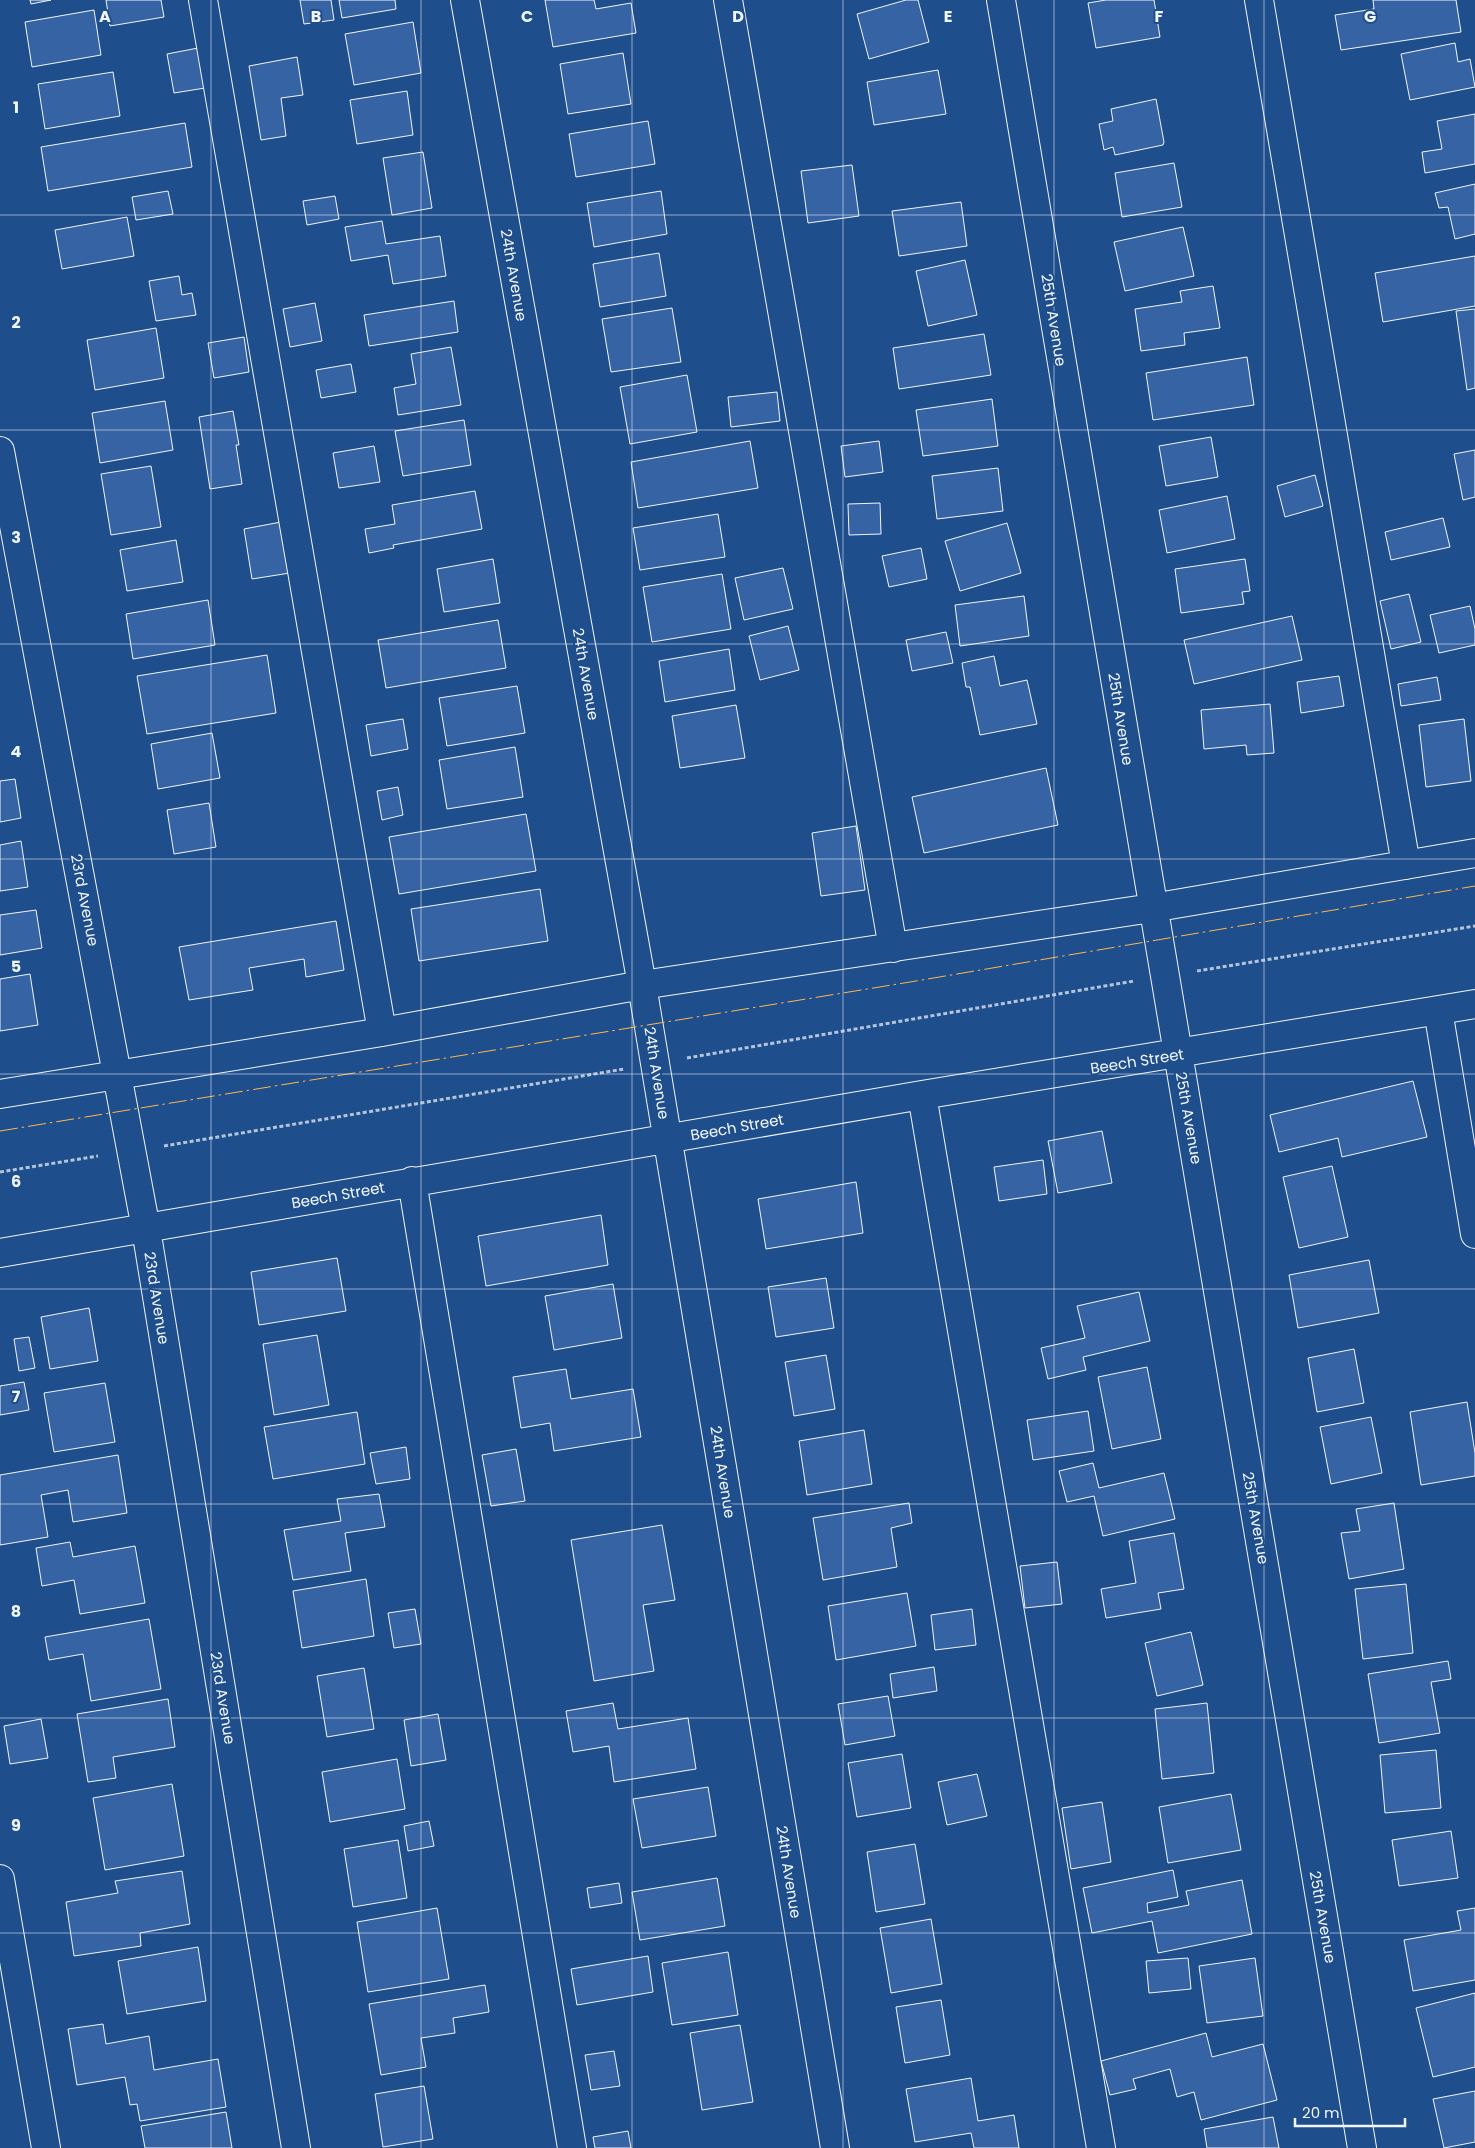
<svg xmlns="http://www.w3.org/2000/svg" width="1475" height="2148" viewBox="0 0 1475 2148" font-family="Poppins,sans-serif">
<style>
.building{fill:#3563a3;stroke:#f2f6ff}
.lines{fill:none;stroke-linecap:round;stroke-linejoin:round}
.minor-casing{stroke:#f2f6ff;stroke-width:30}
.path{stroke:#b3c4dc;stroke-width:3;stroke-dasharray:4 2.5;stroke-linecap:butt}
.minor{stroke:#1f4e8c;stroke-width:28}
.power{stroke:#ffb74d;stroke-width:1;stroke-dasharray:18 4 2.5 4;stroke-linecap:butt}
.grid{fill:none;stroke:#f2f6ff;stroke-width:1;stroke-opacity:0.55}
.labels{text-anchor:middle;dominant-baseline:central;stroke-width:4;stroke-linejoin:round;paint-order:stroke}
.street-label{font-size:15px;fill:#f2f6ff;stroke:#1f4e8c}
.grid-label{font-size:16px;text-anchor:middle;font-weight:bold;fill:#f2f6ff;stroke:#1f4e8c;stroke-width:4;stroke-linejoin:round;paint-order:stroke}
</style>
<rect width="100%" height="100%" fill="#1f4e8c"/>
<path class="building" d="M30,0H51L31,4Z
M106,0H161L164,17L110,26Z
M300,0H331L334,20L304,24Z
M339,0H395L396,9L342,18Z
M545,0H594L596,9L631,3L636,33L553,47Z
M906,0H918L929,42L869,59L857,14Z
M1106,0H1154L1160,37L1096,48L1088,3Z
M1373,0H1456L1461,32L1341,50L1335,15L1374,9Z
M94,10L101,55L32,67L25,22Z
M413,22L421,73L354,85L345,34Z
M1455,43L1458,62L1470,59L1475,87L1410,100L1401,54Z
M198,48L205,88L174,93L167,54Z
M623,53L631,104L568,114L560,64Z
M297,57L303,95L281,98L286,136L261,140L249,66Z
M938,70L946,114L874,125L867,82Z
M113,72L120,116L45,129L38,84Z
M407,91L413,135L357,144L350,100Z
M1156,99L1164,142L1163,145L1115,155L1113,147L1104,150L1099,124L1113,121L1111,109Z
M1475,114V164L1425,173L1422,152L1442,149L1437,121Z
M648,121L655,164L576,177L569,134Z
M185,123L192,167L48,191L41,147Z
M423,152L432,208L392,215L383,158Z
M1174,163L1182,207L1122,217L1115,173Z
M852,165L859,216L808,223L801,171Z
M1475,184V234L1455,239L1448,207L1439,208L1435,193Z
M168,191L173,214L136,220L132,197Z
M661,191L667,234L594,247L587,203Z
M335,196L339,219L307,225L303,201Z
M961,202L967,246L899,256L892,211Z
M127,217L134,256L62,269L55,230Z
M382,221L386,244L440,236L446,276L393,284L388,255L351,261L345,227Z
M1183,227L1194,276L1125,291L1114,242Z
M659,253L666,296L600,307L593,264Z
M1475,256V306L1383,322L1375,273Z
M965,260L977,315L928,326L916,271Z
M179,276L182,295L192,293L196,315L156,321L149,281Z
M1213,286L1220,328L1184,333L1185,345L1141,351L1135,309L1182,302L1180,291Z
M454,301L458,332L369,346L364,315Z
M315,303L322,341L290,347L283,309Z
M672,308L681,362L611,372L602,319Z
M1475,309V388L1467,390L1456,311Z
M156,328L164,378L95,390L87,340Z
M984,334L991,375L899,389L893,348Z
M244,337L249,372L214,378L208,343Z
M451,347L461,405L398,415L394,388L416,384L411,354Z
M1247,357L1254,405L1153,420L1146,373Z
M351,364L356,392L321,398L316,370Z
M687,375L697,432L630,444L620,387Z
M777,392L780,421L731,427L728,397Z
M992,399L998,446L923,456L916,410Z
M165,401L173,450L100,463L92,413Z
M233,411L239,445H236L242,484L210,489L199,417Z
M464,420L471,465L403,476L395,431Z
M1211,437L1218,477L1166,486L1159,446Z
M750,441L758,488L638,508L631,462Z
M879,441L883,472L845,477L841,446Z
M374,446L380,482L339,488L333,453Z
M1475,450V497L1463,500L1454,454Z
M151,466L161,527L111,535L101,474Z
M998,468L1003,511L937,519L932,476Z
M1315,475L1323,506L1285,517L1277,486Z
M475,491L482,529L393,545L394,548L369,553L365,529L395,524L392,505Z
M1227,496L1235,539L1167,553L1159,510Z
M880,503L881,534L849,535L848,504Z
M718,514L725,557L640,570L633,528Z
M1443,518L1450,547L1391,560L1385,532Z
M281,522L290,573L252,579L244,529Z
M1007,523L1021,573L960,591L945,541Z
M176,540L183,582L127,591L120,550Z
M921,548L927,579L889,587L882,556Z
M493,559L500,603L444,612L437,569Z
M1245,559L1250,591L1242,592L1244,604L1181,613L1175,569Z
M783,568L793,609L744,620L735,578Z
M722,574L731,629L652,642L643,587Z
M1409,594L1421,642L1391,649L1380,601Z
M1024,596L1029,636L960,646L955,605Z
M208,600L215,645L133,659L126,614Z
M1470,606L1475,629V645L1439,653L1430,615Z
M1292,616L1302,660L1194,684L1184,640Z
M498,620L506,668L386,688L378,640Z
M788,626L799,670L760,680L749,636Z
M946,632L953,663L912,671L906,640Z
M729,649L735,690L665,702L659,661Z
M267,655L276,713L147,734L137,676Z
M994,656L1000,686L1027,680L1037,724L980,735L970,687H966L962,663Z
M1339,676L1344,706L1301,713L1297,682Z
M1437,677L1441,700L1401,706L1398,684Z
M517,686L525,733L447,746L439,698Z
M1270,704L1274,753L1247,755L1246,745L1204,749L1201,710Z
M736,705L745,758L680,768L672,716Z
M403,719L408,749L371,756L366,725Z
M1464,719L1471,781L1426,787L1419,725Z
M212,733L220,778L158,789L151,744Z
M515,747L523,797L447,809L439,760Z
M1046,768L1058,825L924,853L912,797Z
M15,779L21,818L0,822V781Z
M398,787L403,815L382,820L377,791Z
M209,803L216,847L174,854L167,810Z
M526,814L536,871L399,894L389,837Z
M856,826L865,890L821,896L812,833Z
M21,841L28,887L0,891V845Z
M540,889L548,941L419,961L411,909Z
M36,910L42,948L0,955V915Z
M336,921L344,970L306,977L304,959L249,968L253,990L189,1000L179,947Z
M30,974L38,1025L0,1031V979Z
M1413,1081L1427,1137L1342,1157L1338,1138L1279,1152L1270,1115Z
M1102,1131L1112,1183L1058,1193L1048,1141Z
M1043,1160L1047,1194L999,1201L994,1167Z
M1332,1166L1348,1237L1299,1248L1283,1177Z
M856,1182L863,1233L766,1249L758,1199Z
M601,1215L608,1265L486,1286L478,1236Z
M337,1258L346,1311L259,1325L251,1272Z
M1369,1260L1379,1313L1298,1328L1289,1275Z
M826,1278L834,1328L776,1337L768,1287Z
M613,1284L622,1338L554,1350L545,1296Z
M1139,1292L1150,1341L1083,1357L1086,1370L1048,1379L1041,1348L1085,1338L1077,1306Z
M89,1308L98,1361L50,1369L41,1317Z
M317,1335L329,1405L274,1415L263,1344Z
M29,1337L35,1368L19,1371L14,1339Z
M1354,1349L1364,1403L1317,1412L1308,1358Z
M826,1355L835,1409L794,1416L785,1362Z
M1147,1367L1161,1439L1112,1449L1098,1377Z
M566,1369L571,1399L633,1389L641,1437L554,1451L550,1423L521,1428L513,1377Z
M24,1382L29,1410L0,1415V1386Z
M105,1383L115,1442L54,1452L44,1393Z
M1467,1402L1475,1453V1476L1421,1485L1410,1412Z
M1088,1411L1094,1451L1033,1460L1027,1420Z
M357,1412L365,1464L273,1479L264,1427Z
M1371,1417L1382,1473L1331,1484L1320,1427Z
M864,1430L872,1484L807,1495L799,1441Z
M406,1447L410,1479L376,1484L370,1453Z
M516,1449L525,1501L491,1506L482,1455Z
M118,1455L127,1513L73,1522L68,1490L41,1495L48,1537L0,1545V1475Z
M1093,1463L1099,1488L1164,1473L1175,1519L1103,1536L1094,1496L1067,1502L1059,1471Z
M379,1494L385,1527L345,1533L351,1571L293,1580L284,1530L341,1521L337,1499Z
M909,1503L912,1523L891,1528L897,1567L823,1580L813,1518Z
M1394,1503L1404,1569L1349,1579L1341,1533L1360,1531L1356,1509Z
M662,1525L675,1600L643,1605L654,1671L594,1681L571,1540Z
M1174,1533L1184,1589L1158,1593L1161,1609L1106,1618L1101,1589L1136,1583L1129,1541Z
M70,1542L73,1557L135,1546L145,1603L80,1614L74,1580L42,1586L36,1548Z
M1057,1562L1062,1604L1025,1608L1020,1566Z
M366,1579L374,1636L302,1648L293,1591Z
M1406,1584L1413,1653L1363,1659L1355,1589Z
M907,1593L916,1646L836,1660L828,1606Z
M415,1609L421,1644L394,1648L388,1613Z
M972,1609L976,1645L935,1650L931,1615Z
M149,1619L161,1689L91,1701L83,1654L49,1660L45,1637Z
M1191,1632L1203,1685L1157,1696L1145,1643Z
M1448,1661L1451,1679L1431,1682L1440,1733L1379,1743L1368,1674Z
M934,1667L937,1691L893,1698L890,1674Z
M364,1668L374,1729L327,1737L317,1676Z
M888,1696L895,1736L845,1745L838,1704Z
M168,1699L175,1747L113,1757L116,1778L88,1782L77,1714Z
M613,1703L618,1729L688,1718L696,1769L614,1782L609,1746L573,1752L566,1711Z
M1207,1703L1214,1773L1162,1779L1155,1709Z
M438,1714L446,1760L411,1766L404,1720Z
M41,1719L48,1758L10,1764L4,1726Z
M1436,1750L1441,1808L1385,1813L1380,1755Z
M902,1754L911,1808L857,1817L848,1763Z
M397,1759L405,1809L330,1822L322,1772Z
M977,1774L987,1816L947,1825L938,1782Z
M172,1784L184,1856L105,1870L93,1798Z
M708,1787L716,1836L642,1848L633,1799Z
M1231,1794L1241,1850L1168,1863L1159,1807Z
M1102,1802L1111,1862L1071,1869L1062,1808Z
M429,1821L434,1846L408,1851L404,1826Z
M1451,1831L1458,1878L1399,1886L1392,1840Z
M398,1840L407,1898L353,1907L344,1849Z
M915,1844L925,1904L876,1912L867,1852Z
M1173,1870L1178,1897L1147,1903L1148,1913L1189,1905L1186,1891L1242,1880L1252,1934L1158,1953L1152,1921L1092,1933L1083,1888Z
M182,1871L190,1924L140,1933L141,1946L74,1956L66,1902L118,1893L115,1881Z
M717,1878L725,1926L640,1940L632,1892Z
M619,1883L622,1903L590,1908L587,1888Z
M437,1908L449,1979L368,1992L357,1922Z
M1475,1908V1980L1413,1991L1404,1940L1461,1930L1457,1911Z
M931,1919L942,1984L891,1993L880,1928Z
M198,1947L206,2001L127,2014L118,1961Z
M728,1952L738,2015L672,2025L662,1963Z
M648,1956L653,1992L577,2005L571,1969Z
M1188,1958L1191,1989L1149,1993L1146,1961Z
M1255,1958L1263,2016L1207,2023L1199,1966Z
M485,1985L489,2012L453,2018L455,2033L421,2038L426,2067L381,2075L369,2004Z
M1475,1993V2067L1433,2077L1416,2008Z
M941,2000L950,2055L905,2063L896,2007Z
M103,2024L106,2044L149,2036L154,2070L218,2059L226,2107L140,2121L137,2104L130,2105L125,2077L77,2085L68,2029Z
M740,2025L753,2102L702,2110L690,2033Z
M1206,2033L1212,2057L1263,2044L1277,2100L1201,2120L1194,2092L1177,2097L1170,2069L1133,2079L1136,2089L1110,2095L1101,2061Z
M614,2051L620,2086L591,2090L585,2055Z
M971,2078L978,2121L1014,2115L1019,2148H974L971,2133L915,2142L906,2089Z
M424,2086L433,2139L383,2147L375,2094Z
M1475,2091V2142L1444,2148L1433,2099Z
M226,2112L232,2148H145L141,2126Z
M1273,2117L1279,2148H1207L1204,2129Z
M628,2131L631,2148H595L593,2137Z"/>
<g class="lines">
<g class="minor-casing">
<path id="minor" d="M203,0L382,1032
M465,0L642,985L835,2148
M728,0L893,948
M1001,0L1362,2148
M1259,0L1406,865
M0,451L146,1229L296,2148
M1438,1010L1475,1234
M0,1094L382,1032L642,985L1152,908L1475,853
M922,1095L1101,2148
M412,1181L572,2148
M0,1253L922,1095L1475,1004
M0,1879L46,2148"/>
</g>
<path class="path" d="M1197,971L1475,926
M687,1058L1134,981
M164,1146L624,1069
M0,1172L98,1156"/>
<use href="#minor" class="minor"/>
<path class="power" d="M0,1131L910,982L1475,886"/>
</g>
<path class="grid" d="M211,0V2148M421,0V2148M632,0V2148M843,0V2148M1054,0V2148M1264,0V2148M0,215H1475M0,430H1475M0,644H1475M0,859H1475M0,1074H1475M0,1289H1475M0,1504H1475M0,1718H1475M0,1933H1475"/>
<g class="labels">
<g class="street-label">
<text transform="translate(514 275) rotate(80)">24th Avenue</text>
<text transform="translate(1054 320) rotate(81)">25th Avenue</text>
<text transform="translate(586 674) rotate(80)">24th Avenue</text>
<text transform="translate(1121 719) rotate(81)">25th Avenue</text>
<text transform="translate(85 900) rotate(79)">23rd Avenue</text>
<text transform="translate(1137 1061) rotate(-9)">Beech Street</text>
<text transform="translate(657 1073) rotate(81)">24th Avenue</text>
<text transform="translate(1189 1118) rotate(80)">25th Avenue</text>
<text transform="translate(737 1127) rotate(-10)">Beech Street</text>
<text transform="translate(338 1195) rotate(-10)">Beech Street</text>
<text transform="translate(157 1298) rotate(81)">23rd Avenue</text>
<text transform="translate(723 1472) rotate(81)">24th Avenue</text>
<text transform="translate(1256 1518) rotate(80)">25th Avenue</text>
<text transform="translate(223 1698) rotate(81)">23rd Avenue</text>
<text transform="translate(789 1872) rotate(81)">24th Avenue</text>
<text transform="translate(1323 1917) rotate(80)">25th Avenue</text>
</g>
</g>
<g class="grid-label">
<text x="105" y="22">A</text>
<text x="316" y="22">B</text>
<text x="527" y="22">C</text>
<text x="738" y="22">D</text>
<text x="948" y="22">E</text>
<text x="1159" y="22">F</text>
<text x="1370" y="22">G</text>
<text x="16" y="113">1</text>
<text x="16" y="328">2</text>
<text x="16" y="543">3</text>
<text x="16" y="757">4</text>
<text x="16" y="972">5</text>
<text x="16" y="1187">6</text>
<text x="16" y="1402">7</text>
<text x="16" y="1617">8</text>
<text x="16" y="1831">9</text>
</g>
<path d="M1295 2118v8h110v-8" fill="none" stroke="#f2f6ff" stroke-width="2.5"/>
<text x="1302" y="2118" font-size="15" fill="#f2f6ff" stroke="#1f4e8c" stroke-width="4" paint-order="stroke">20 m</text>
</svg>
